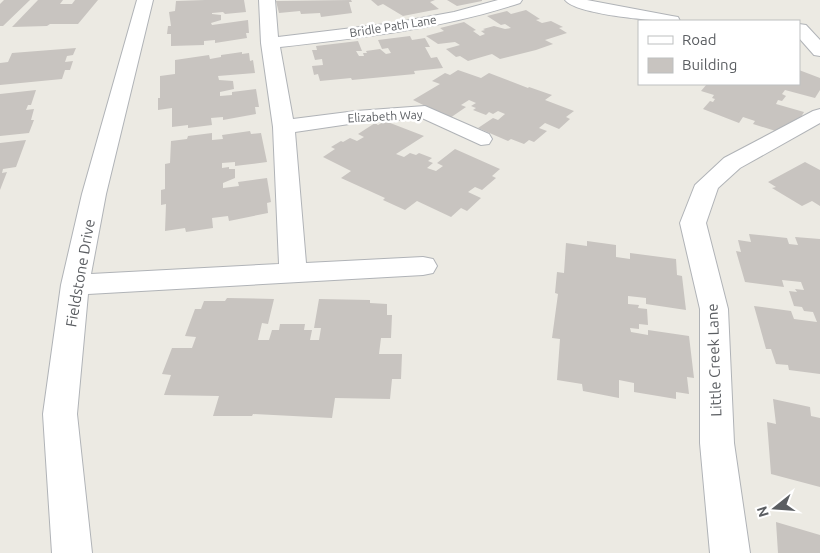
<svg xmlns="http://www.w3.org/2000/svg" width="820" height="553" viewBox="0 0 820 553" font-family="Ubuntu,sans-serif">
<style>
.building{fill:#c8c4c0}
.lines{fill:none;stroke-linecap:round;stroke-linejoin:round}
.minor-casing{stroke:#b0b3b7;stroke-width:2}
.minor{fill:#fff;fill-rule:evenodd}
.labels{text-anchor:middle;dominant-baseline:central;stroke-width:5;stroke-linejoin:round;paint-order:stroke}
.far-street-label{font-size:12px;fill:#5b5e62;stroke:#fff}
.street-label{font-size:15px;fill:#5b5e62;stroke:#fff}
</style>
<rect width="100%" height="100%" fill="#eceae3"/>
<path class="building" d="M4,0H30L3,26H0V4Z
M38,0H63L60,4H72L75,0H98L78,24H50L47,26L12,27Z
M205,0H244L246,12L225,14L223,12L212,13V14L221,15V20L211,23L212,25L248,20L249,33H246L247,38L215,43V40L204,41V45L171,46V34H167L168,26H171L169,12L175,11L176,1Z
M351,0L352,2H349L352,13L321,17L320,13L301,14L300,11L279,13L276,1Z
M371,0H435L430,2L439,9L403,16L383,4L378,6Z
M447,0H482V1L457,6Z
M526,10L540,19L536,20L542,23L551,21L563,27L559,28L567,33L545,40L553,44L536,50L500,59L492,54L468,61L460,56L456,57L446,49L460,45L455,42L438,44L426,36L444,31L440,28L464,22L476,30L473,31L480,36L485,34L481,31L485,30L483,29L494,26L505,29L511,28L505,24L501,25L487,16L507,11L511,14Z
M410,36L412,40L425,38L430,47H425L431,58L437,57L443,68L414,71L415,74L352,80L351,78L320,81L318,74L314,75L312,66L323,65L322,59L315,60L312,50H317L316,46L358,41L362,51H356L359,56H364L363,53H367L366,51L380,49L386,54L391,53L388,48L382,49L378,40Z
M76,48L73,55L67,56L65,62L73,61L70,70H65L62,79L0,85V63L8,62L12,53Z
M242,52V54L249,53L250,61L253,60L255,73L218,76L219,80L233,81L234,89L220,92V96L232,95V92L256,89L259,107H255L256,114L223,120V117L211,118L212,125L188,128V125L172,127V108L158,110V98H160V76L175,74V60L209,55L210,59L221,57V55Z
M458,70L481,78L489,73L528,88L529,87L552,95L545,100L574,111L566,117L570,119L559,129L545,123L539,128L547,131L534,142L529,140L524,144L511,139L508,141L478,128L493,118L498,120L505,114L498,111L493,114L489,112L486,115L473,110L476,108L471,106L476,103L469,100L461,105L466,107L450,118L413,100L440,84L432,81L445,73L450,75Z
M799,70L820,78V90L815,98L785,90L782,94L786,96L782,101L778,100L776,104L804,112L795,127L779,132L753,124L755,121L743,117L739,123L703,109L710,101L713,102L715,99L712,98L714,95L701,91L707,84H799Z
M36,90L31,105H28L26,110L34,109L31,120H34L29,133L0,136V94Z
M385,121L424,136L396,154L404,157L410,153L416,155L419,153L432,158L428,161L433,163L427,168L436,171L443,166L437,163L455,149L500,169L492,176L496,178L482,190L475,187L468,192L481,198L467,211L461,208L451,217L417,201L405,210L383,200L385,198L341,178L351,171L323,157L335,149L331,147L341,141L343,142L350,138L357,141L364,137L358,134L375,123L378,125Z
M250,131L251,134L261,133L267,162L235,166V162L222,163V168L229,167V169H235V178L223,183V188L239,186L238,182L267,178L271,202L267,203L268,213L229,221L228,216L212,218L213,228L186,232L185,228L165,231L166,204L161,205V190L165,189V164L170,163L171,141L187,139L188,136L212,133V140L223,139L222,135Z
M26,140L16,167L3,169L2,173L7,172L0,190V143Z
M805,162L820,170V206L812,201L802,206L772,188L776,187L768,182Z
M749,234L787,238L789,244L798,245L795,237L820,239V374L789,370L788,365L776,364L771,349H766L754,306L791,311L794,319L817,322L813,312L804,311L802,307L794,306L789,291L797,292L795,289L804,290L801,282L782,280L784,287L745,282L736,251L741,252L738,240L751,242Z
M587,241L616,245V257L630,259V253L676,259L677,275L682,276L686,310L646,304V298L628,296V304L639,305L638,308L647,309L648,325L639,324V329L630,328L631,332L648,335V330L689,336L694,378L687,377L689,394L676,392V399L634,392V383L619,380V398L583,391L582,384L557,380L560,339L552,338L558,294L555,293L557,272L564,273L566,243L587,246Z
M227,298L274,299L268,324L262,323L258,340H269L272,330H279L280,324H305L304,330H312L310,340H319L321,328H314L319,299L370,300V303L387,304V315H392L391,338H381L379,354H402L401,379H392L390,399L335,398L332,418L253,414L252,416H213L219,396L164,395L171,375L162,374L172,348H192L196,337L185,336L195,309H201L204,301H225Z
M773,399L810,407L811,416L820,418V487L771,474L767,422L776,424Z
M776,522L820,535V553H778Z"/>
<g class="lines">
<g class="minor-casing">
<path id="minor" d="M137,0H153L106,194L91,274L279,264L273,127L261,43L259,0H275L278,37L394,23L454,12L498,0H522L520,3C441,29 361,38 280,47L293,119L356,111L425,106L489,134L492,139L489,144L481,145L422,118L356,123L295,132L306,263L423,257L433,259L437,266L433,273L423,275L88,294L77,414L92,553H52L43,414L61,285L82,194Z
M565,0H587L672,16L678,17L680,21C661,22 576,15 565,0Z
M799,24L806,25L820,40V56L814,55L799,38Z
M820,109V123L740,168L718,188L706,223L728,309L734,443L750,553H710L700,443V309L680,223L695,185L724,158L813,111Z"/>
</g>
<use href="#minor" class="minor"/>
</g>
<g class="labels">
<g class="far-street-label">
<text transform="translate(393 26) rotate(-9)">Bridle Path Lane</text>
<text transform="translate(385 116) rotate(-3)">Elizabeth Way</text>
</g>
<g class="street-label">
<text transform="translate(80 273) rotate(-80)">Fieldstone Drive</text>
<text transform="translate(714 360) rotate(-92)">Little Creek Lane</text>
</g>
</g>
<rect x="638" y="20" width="162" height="65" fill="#ffffff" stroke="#bdbfc0"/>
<rect x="648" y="36" width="25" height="8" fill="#ffffff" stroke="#bdbfc0"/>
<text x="682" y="45" font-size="15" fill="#5b5e62">Road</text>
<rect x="648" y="58" width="25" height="15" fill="#c8c4c0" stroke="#bdbfc0"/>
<text x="682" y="70" font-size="15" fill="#5b5e62">Building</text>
<g transform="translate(775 508) rotate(253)" stroke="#ffffff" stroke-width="4" paint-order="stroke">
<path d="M0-4L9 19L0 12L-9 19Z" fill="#5b5e62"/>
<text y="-8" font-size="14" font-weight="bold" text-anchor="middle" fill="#5b5e62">N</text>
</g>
</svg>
